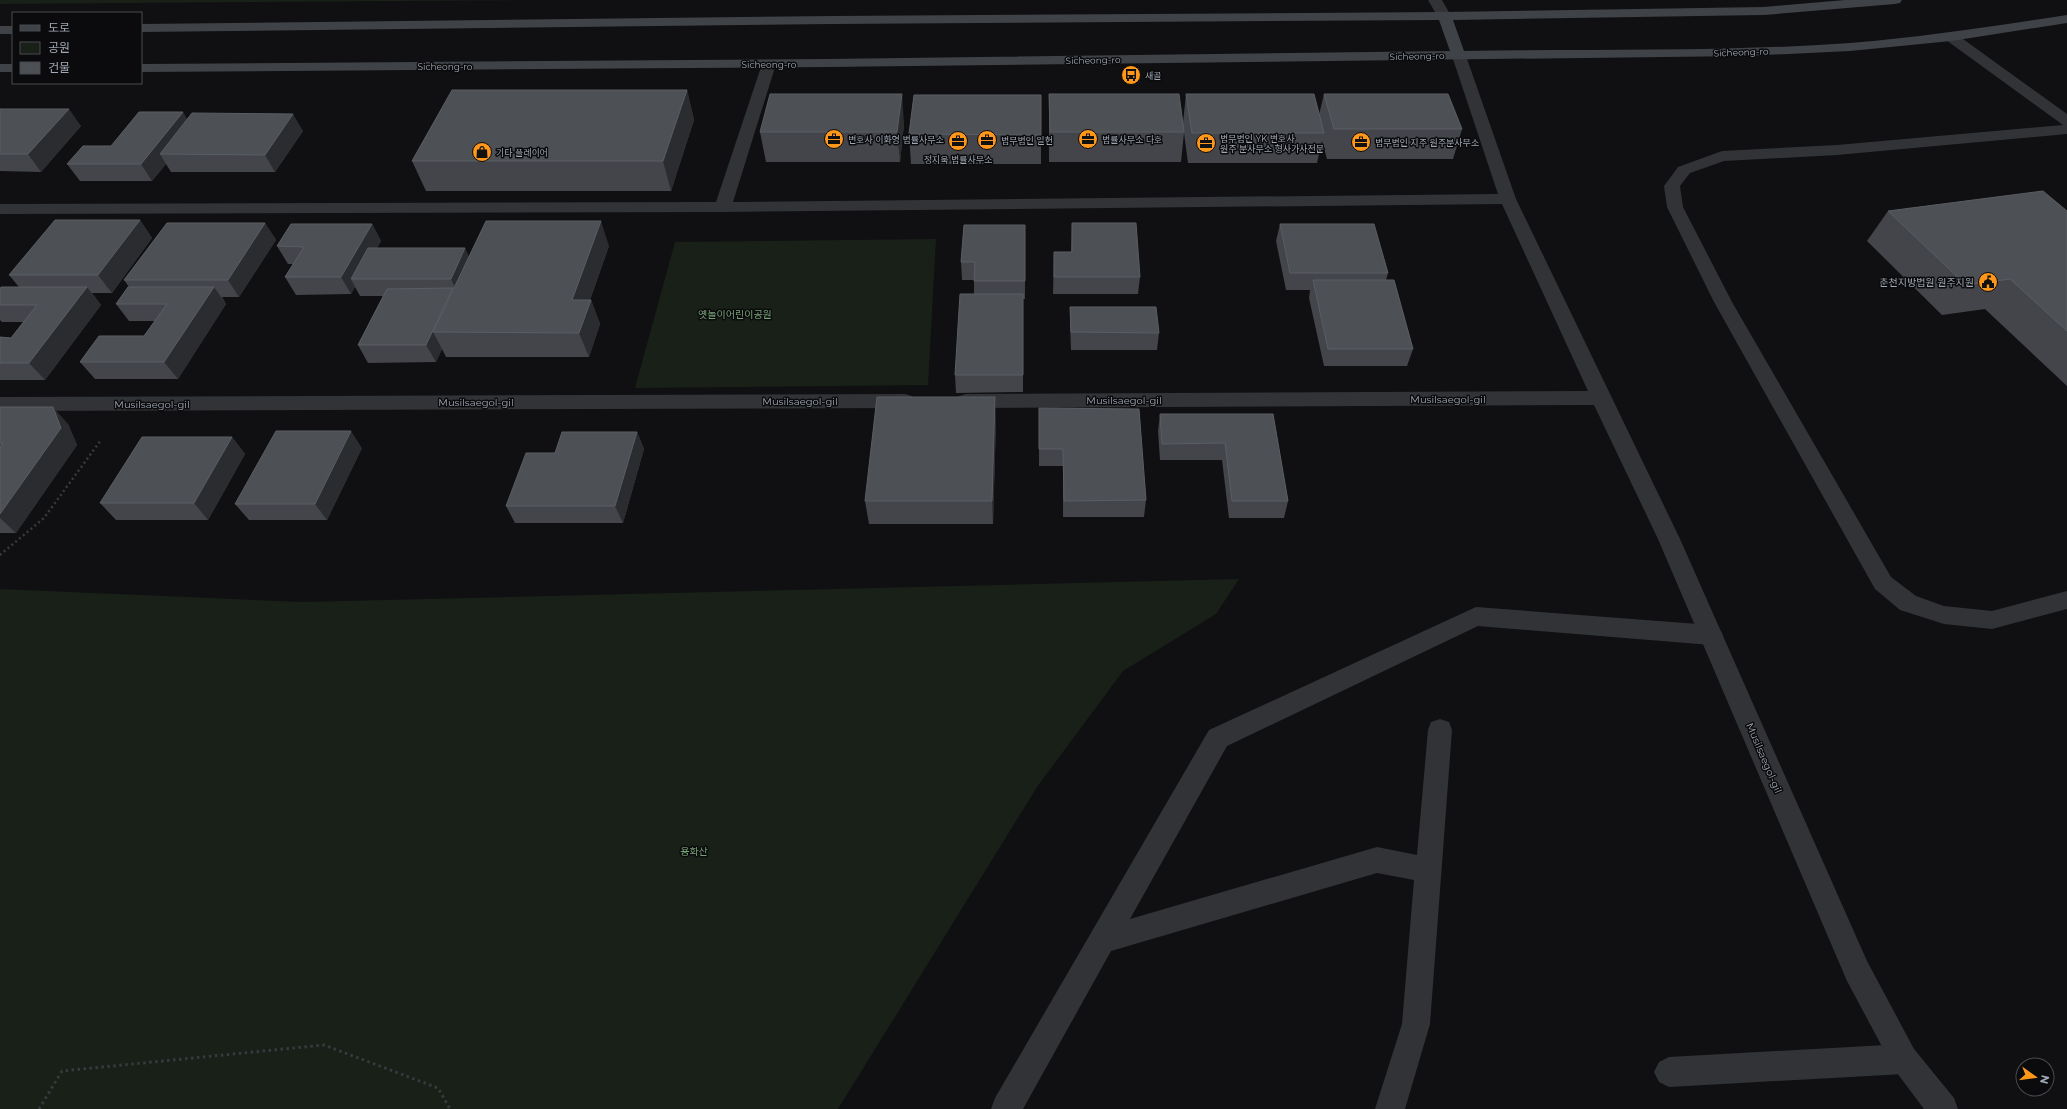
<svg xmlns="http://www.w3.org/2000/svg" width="2067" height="1109" viewBox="0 0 2067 1109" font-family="Montserrat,'Noto Sans KR',sans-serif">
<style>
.green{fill:#182018}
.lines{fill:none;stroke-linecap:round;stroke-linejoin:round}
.path-far1{stroke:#373a3e;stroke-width:2.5;stroke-dasharray:2 3;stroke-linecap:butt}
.path{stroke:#373a3e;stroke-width:3;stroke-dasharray:2.5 3.5;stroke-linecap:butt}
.lane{fill:#313337;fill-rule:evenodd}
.street{fill:#313337;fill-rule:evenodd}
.secondary{fill:#3f4247;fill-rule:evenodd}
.wall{fill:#43454a}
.shaded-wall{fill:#2a2c2f}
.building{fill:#4d5055;stroke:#5a5e64}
.labels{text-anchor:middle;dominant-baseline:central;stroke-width:3;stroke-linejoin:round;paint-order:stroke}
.far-street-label{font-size:9px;fill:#a0a8b4;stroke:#0b0b0d}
.far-poi-label{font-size:9px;fill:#a0a8b4;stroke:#0b0b0d;text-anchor:start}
.poi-label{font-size:10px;fill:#a0a8b4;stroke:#0b0b0d;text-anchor:end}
.park-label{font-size:10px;fill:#78a175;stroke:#0b0b0d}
.street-label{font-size:10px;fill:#a0a8b4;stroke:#0b0b0d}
</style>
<rect width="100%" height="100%" fill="#101012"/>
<path class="green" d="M0,0H530L0,4Z
M936,239L928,385L635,388L675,242Z
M1239,579L1216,614L1123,671L1037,787L838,1109H0V589L303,602Z"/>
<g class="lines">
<path class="path-far1" d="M0,555L44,518L101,440"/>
<path class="path" d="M39,1109L62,1071L324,1045L438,1088L450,1109"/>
<path class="lane" d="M1951,33L1956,34L2067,114V134L1837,155L1724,161L1690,173L1680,186L1683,207L1732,302L1891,577L1916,596L1944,606L1992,611L2067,591V609L1992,629L1944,624L1900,610L1875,589L1714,302L1667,207L1664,186L1678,167L1722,151L1837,145L2063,125L1946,40L1944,37L1946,34Z
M1476,607L1711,625L1719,628L1723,635L1719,642L1711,645L1478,626L1227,746L1130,919L1377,847L1417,855L1428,730L1431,722L1440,719L1449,722L1452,730L1430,1024L1405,1109H1375L1402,1024L1414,880L1377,873L1111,951L1023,1109H991L995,1098L1209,730Z
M1904,1044L1914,1049L1919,1059L1914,1069L1904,1074L1669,1087L1659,1082L1654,1072L1659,1062L1669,1057Z"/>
<path class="street" d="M1428,0H1442L1451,16L1449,19H1439Z
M1459,52L1464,53L1466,56L1516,199L1680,539L1867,961L1914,1049L1954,1098L1958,1109H1924L1894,1069L1847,981L1658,539L1594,405L966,408L959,406L956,401L959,396L966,394L1588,391L1502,204L723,212L0,214V204L716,202L762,64L764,61H774L776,64L733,202L1498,194L1452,56L1454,53Z
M905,394L912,396L915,401L912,406L905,408L0,411V397Z"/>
<path class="secondary" d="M1845,0H1902L1900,3L1895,4L1764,15L1453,20L1464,51C1593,49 1722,52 1850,43C1923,37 1995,26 2067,15V23L1951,41L1850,51L1745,56L827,67L141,72V64L827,59L1450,51L1439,20L833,24L141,32V24L833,16L1444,12L1764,7Z
M0,26H13V34H0Z
M0,64H13V72H0Z"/>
</g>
<path class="wall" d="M687,90L694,120L671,191H426L412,161Z
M1049,94L1183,123L1186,94L1319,115L1324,94L1462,129L1453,159H1327L1322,141L1317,163H1188L1184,133L1181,162H1049Z
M1041,95V164H911L909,134Z
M0,109L81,126L41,172L0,171Z
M187,120L303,131L275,172H171L166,164L152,181H80L67,164L111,146Z
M904,124L900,162H766L760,132Z
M1888,211H2067V386L1985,309L1942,315L1867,241Z
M140,220L152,238L112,293H92L101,305L45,380H0V337L11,338L23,322H2L0,320V289L19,287L9,275Z
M265,223L276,240L239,297H222L226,304L178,379H95L80,362L144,336L155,321H129L116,304L129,287L124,280Z
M1072,223L1140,277L1138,294H1053L1054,252H1071Z
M372,224L381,241L377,248L469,256L609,246L590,300H591L600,324L589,357H446L442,349L436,362L368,363L358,345L383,296H360L355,287L351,294L296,295L285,277L293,264H288L277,246Z
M1280,224L1388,273L1386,280L1413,349L1407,366H1324L1309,298L1310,290H1286L1276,241Z
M1025,225V299H1023V392L956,393L955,375L974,294V280H962L961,262Z
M1070,307L1159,333L1157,350H1071L1070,325Z
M0,407L68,424L77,445L16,533H0Z
M1039,408L1146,500L1144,517H1063V466H1039Z
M1160,414H1273L1288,501L1284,518H1229L1222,460H1160L1158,431Z
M996,421L993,524H869L865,501Z
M637,432L644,449L623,523H515L506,506L555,453Z
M232,437L245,454L208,520H116L100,503Z
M362,448L327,520H249L235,504Z"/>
<path class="shaded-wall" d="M687,90L694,120L671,191L663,161Z
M902,94L904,124L900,162L897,132Z
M69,109L81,126L41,172L28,154Z
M183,112L193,129L160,154L166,164L152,181L141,164Z
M293,114L303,131L275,172L265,155Z
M140,220L152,238L112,293L98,275Z
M601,221L609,246L581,324L572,300Z
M265,223L276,240L239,297L228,280Z
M372,224L381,241L360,279H351L355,287L351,294L341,277Z
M465,248L473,265L459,296L451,279Z
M87,287L101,305L45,380L29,363Z
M214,287L226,304L178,379L164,362Z
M453,288L461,306L433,332L442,349L436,362L426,345Z
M591,300L600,324L589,357L579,333Z
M995,397L996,421L993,524L992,501Z
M53,407L68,424L77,445L16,533L0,518V514Z
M351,431L362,448L327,520L315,504Z
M637,432L644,449L623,523L615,506Z
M232,437L245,454L208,520L194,503Z"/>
<path class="building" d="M452,90H687L663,161H412Z
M770,94H902L897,132H760Z
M1049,94H1179L1184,132H1050Z
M1186,94H1314L1324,133H1192Z
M1324,94H1448L1462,129H1334Z
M914,95H1041V135L909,134Z
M0,109H69L28,154H0Z
M139,112H183L141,164H67L83,146H111Z
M192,113L293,114L265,155L160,154Z
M2043,191L2067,211V331L2010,279L1966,285L1888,211Z
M55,220H140L98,275H9Z
M486,221H601L572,300H591L579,333L433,332Z
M167,223H265L228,280H124Z
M1072,223H1136L1140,277H1054V252H1072Z
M291,224H372L341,277H285L304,247L277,246Z
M1280,224H1374L1388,273H1290Z
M964,225H1025V281H974L975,262H961Z
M368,248H465L451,279H351Z
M1313,280H1394L1413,349H1328Z
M1,287H87L29,363H0V337L11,338L37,305H0V289Z
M128,287H214L164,362H80L99,336H144L167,304H116Z
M453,288L426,345H358L387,289Z
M960,294H1023V375H955Z
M1070,307H1156L1159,333L1071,332Z
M877,397H995L992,501H865Z
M0,407H53L61,428L0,514V448L3,443H0Z
M1039,408L1139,409L1146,500L1064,501L1063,449H1039Z
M1160,414H1273L1288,501H1232L1225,443L1162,444Z
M276,431H351L315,504H235Z
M562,432H637L615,506H506L526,453H555Z
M142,437H232L194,503H100Z"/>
<defs>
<g id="bus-disc" transform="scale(1)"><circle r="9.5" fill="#ff971b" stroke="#0b0b0d"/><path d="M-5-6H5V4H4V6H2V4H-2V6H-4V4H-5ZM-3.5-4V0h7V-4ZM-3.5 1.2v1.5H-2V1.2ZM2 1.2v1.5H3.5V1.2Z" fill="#111"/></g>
<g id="office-disc" transform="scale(1)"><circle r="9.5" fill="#ff971b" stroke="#0b0b0d"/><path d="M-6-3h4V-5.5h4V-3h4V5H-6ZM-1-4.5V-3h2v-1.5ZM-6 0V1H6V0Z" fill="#111"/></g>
<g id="shop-disc" transform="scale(1)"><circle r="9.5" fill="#ff971b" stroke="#0b0b0d"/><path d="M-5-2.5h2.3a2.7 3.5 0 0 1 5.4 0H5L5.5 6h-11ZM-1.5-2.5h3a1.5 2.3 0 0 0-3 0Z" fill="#111"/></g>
<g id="civic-disc" transform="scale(1)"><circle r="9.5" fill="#ff971b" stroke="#0b0b0d"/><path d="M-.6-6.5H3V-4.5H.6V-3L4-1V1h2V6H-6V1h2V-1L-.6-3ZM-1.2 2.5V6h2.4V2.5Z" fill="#111"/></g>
</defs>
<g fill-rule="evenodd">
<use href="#bus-disc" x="1131" y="75"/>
<use href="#office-disc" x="834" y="139"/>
<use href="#office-disc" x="1088" y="139"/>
<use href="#office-disc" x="987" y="140"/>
<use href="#office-disc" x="958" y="141"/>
<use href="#office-disc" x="1361" y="142"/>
<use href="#office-disc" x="1206" y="143"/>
<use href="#shop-disc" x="482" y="152"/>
<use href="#civic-disc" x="1988" y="282"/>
</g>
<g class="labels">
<g class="far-street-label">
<text transform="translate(1741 52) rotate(-2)">Sicheong-ro</text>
<text transform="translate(1417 56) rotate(-1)">Sicheong-ro</text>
<text transform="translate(1093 60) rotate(-1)">Sicheong-ro</text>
<text x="769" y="64">Sicheong-ro</text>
<text x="445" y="66">Sicheong-ro</text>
</g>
<g class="far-poi-label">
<text x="1145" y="75">새골</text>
<text x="1220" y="138">법무법인 YK 변호사<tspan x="1220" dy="10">원주 분사무소 형사가사전문</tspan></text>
<text x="848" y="139">변호사 이화영 법률사무소</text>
<text x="1102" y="139">법률사무소 다호</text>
<text x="1001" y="140">법무법인 일헌</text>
<text x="1375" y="142">법무법인 지주 원주분사무소</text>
<text x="496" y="152">기타 플레이어</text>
<text x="958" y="159" text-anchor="middle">정지욱 법률사무소</text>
</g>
<g class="poi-label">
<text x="1974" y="282">춘천지방법원 원주지원</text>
</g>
<g class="park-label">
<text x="735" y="314">옛놀이어린이공원</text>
<text x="694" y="851">용화산</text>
</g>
<g class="street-label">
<text x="1448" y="399">Musilsaegol-gil</text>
<text x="1124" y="400">Musilsaegol-gil</text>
<text x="800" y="401">Musilsaegol-gil</text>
<text x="476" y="402">Musilsaegol-gil</text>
<text x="152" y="404">Musilsaegol-gil</text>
<text transform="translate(1764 758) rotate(67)">Musilsaegol-gil</text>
</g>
</g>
<rect x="12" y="12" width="130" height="72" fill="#0b0b0d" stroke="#474a50"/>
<rect x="20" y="25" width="20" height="6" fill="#3f4247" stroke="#474a50"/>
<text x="48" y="32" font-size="12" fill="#a0a8b4">도로</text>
<rect x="20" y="42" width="20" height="12" fill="#182018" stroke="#474a50"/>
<text x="48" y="52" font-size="12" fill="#a0a8b4">공원</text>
<rect x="20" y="62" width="20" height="12" fill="#4d5055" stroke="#474a50"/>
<text x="48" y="72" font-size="12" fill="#a0a8b4">건물</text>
<g transform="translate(2035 1077) rotate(104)"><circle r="19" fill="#0b0b0d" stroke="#474a50"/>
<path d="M0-3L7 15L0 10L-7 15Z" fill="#ff971b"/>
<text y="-6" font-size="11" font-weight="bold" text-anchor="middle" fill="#a0a8b4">N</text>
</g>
</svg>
